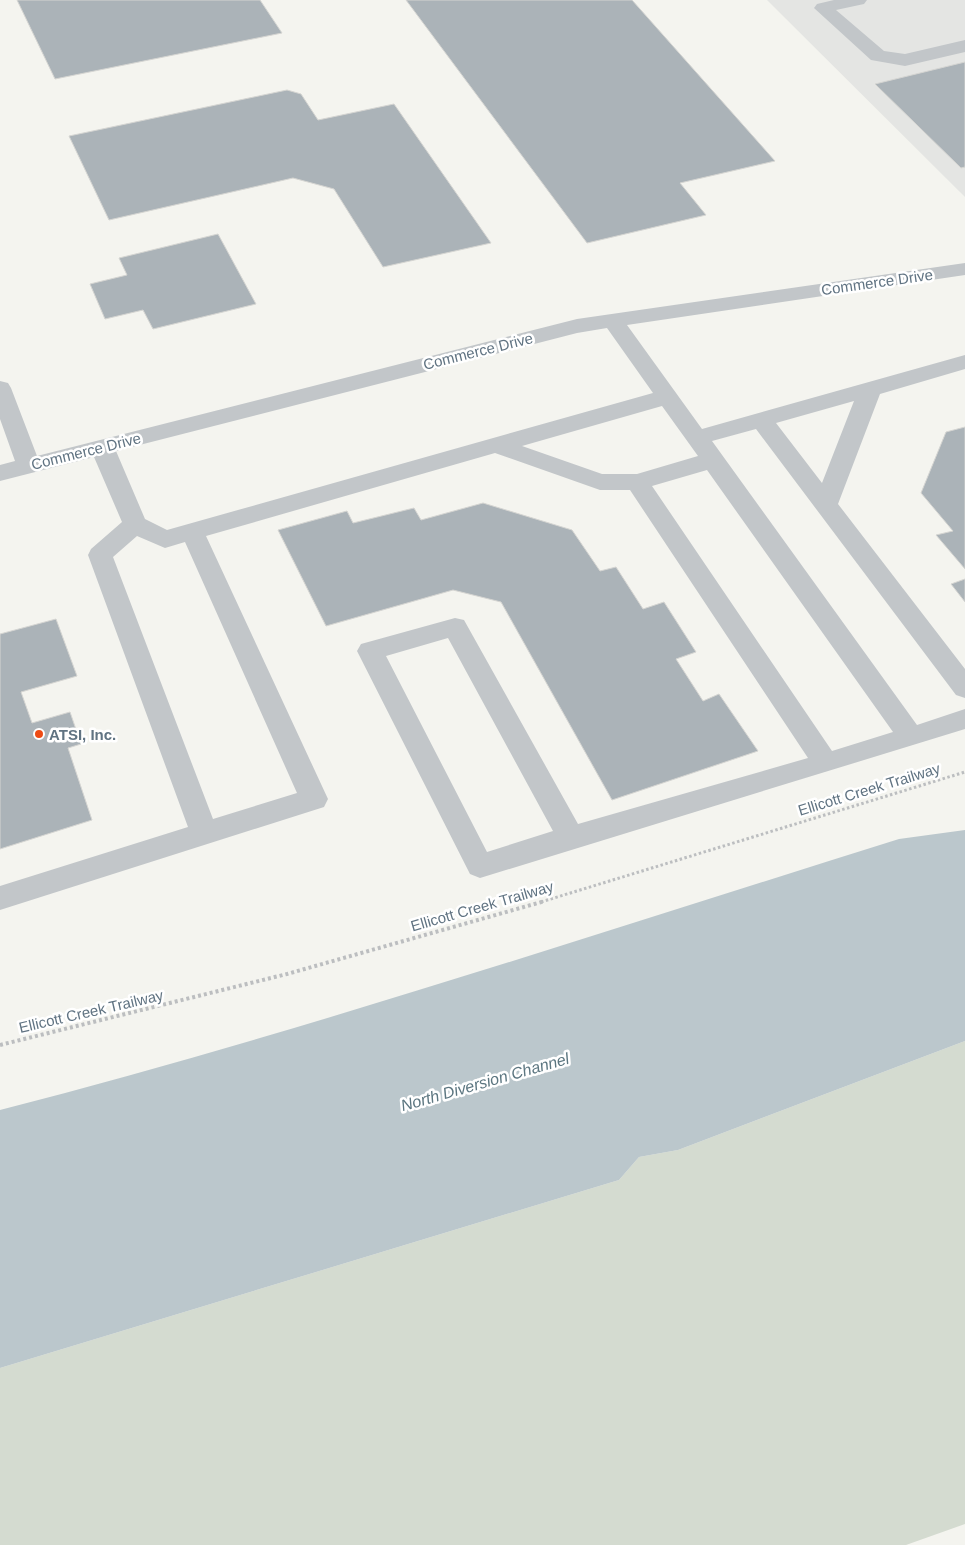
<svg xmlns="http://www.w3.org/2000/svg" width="965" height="1545" viewBox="0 0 965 1545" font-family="Arial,sans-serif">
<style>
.built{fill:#e4e5e3}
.green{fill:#d4dbd0}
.water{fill:#bbc7cc}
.building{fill:#abb3b8;stroke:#d5d5d2}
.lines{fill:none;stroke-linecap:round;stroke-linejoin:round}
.path-far1{stroke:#bcbec0;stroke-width:3;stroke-dasharray:2.5 2.5;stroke-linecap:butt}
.path{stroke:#bcbec0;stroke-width:4;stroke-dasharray:3 3;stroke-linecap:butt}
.minor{fill:#c2c6c9;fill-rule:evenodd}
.poi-dot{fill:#ee4b14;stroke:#fff;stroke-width:2}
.labels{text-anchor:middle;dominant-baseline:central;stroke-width:5;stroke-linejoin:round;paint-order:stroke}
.street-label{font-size:15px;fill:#607382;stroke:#fff}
.poi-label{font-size:15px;font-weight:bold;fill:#607382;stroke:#fff;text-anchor:start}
.water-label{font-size:16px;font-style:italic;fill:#5c7680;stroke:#fff}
</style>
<rect width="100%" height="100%" fill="#f4f4ef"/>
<path class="built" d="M767,0H965V197Z"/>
<path class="green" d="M965,1041V1524L906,1545H0V1368L619,1180L639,1157L678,1150Z"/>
<path class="water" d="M965,830V1041L678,1150L639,1157L619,1180L0,1368V1110C303,1032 601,932 899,839Z"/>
<path class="building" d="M17,0H260L282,33L55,79Z
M406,0H632L775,161L680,183L706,215L587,243Z
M965,62V167L961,168L875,84Z
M287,90L301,94L318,120L394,104L491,243L383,267L334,189L293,178L109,220L69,136Z
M218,234L256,304L153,329L143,310L105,319L90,284L127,275L119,258Z
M965,427V569L936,535L953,531L921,493L946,432Z
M483,503L572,530L600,571L616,567L643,609L664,602L696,652L676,659L703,701L719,694L758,751L612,800L501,602L453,590L326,626L278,530L347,511L353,523L414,508L421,520Z
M965,579V602L951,584Z
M56,619L77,676L21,692L32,723L70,712L81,744L68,748L92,820L0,849V634Z"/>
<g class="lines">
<path class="path-far1" d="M541,902L965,772"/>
<path class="path" d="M0,1045L287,974L545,901"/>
<path class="minor" d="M834,0H867L864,4L836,10L884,51L905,54L965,40V52L905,66L871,60L814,8L817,4Z
M965,263V275L627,325L702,429L965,355V369L880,394L838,504L965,669V698L956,695L756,429L712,441L917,725L965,709V729L480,878L470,874L357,651L361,644L455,618L464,620L578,824L808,758L630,490H600L495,453L206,536L328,799L324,807L0,910V886L188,827L88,555L91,549L122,522L94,457L0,481V465L15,461L0,419V381L8,383L11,388L37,456L577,319ZM607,328L653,393L167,530L145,519L116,451L577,333ZM854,401L822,483L776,423ZM662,406L698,456L637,474H602L522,446ZM707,470L893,732L832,751L652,486ZM137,536L165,548L185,542L297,793L213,819L113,557ZM448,638L553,831L487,852L386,656Z"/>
</g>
<circle class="poi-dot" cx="39" cy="734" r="5"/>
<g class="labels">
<g class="street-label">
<text transform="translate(877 282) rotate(-8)">Commerce Drive</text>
<text transform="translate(478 351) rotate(-14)">Commerce Drive</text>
<text transform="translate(86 451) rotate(-14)">Commerce Drive</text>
<text transform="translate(869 789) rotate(-17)">Ellicott Creek Trailway</text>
<text transform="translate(482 906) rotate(-16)">Ellicott Creek Trailway</text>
<text transform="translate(91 1011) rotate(-13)">Ellicott Creek Trailway</text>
</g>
<g class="poi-label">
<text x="49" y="734">ATSI, Inc.</text>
</g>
<g class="water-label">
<text transform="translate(485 1082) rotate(-16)">North Diversion Channel</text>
</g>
</g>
</svg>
